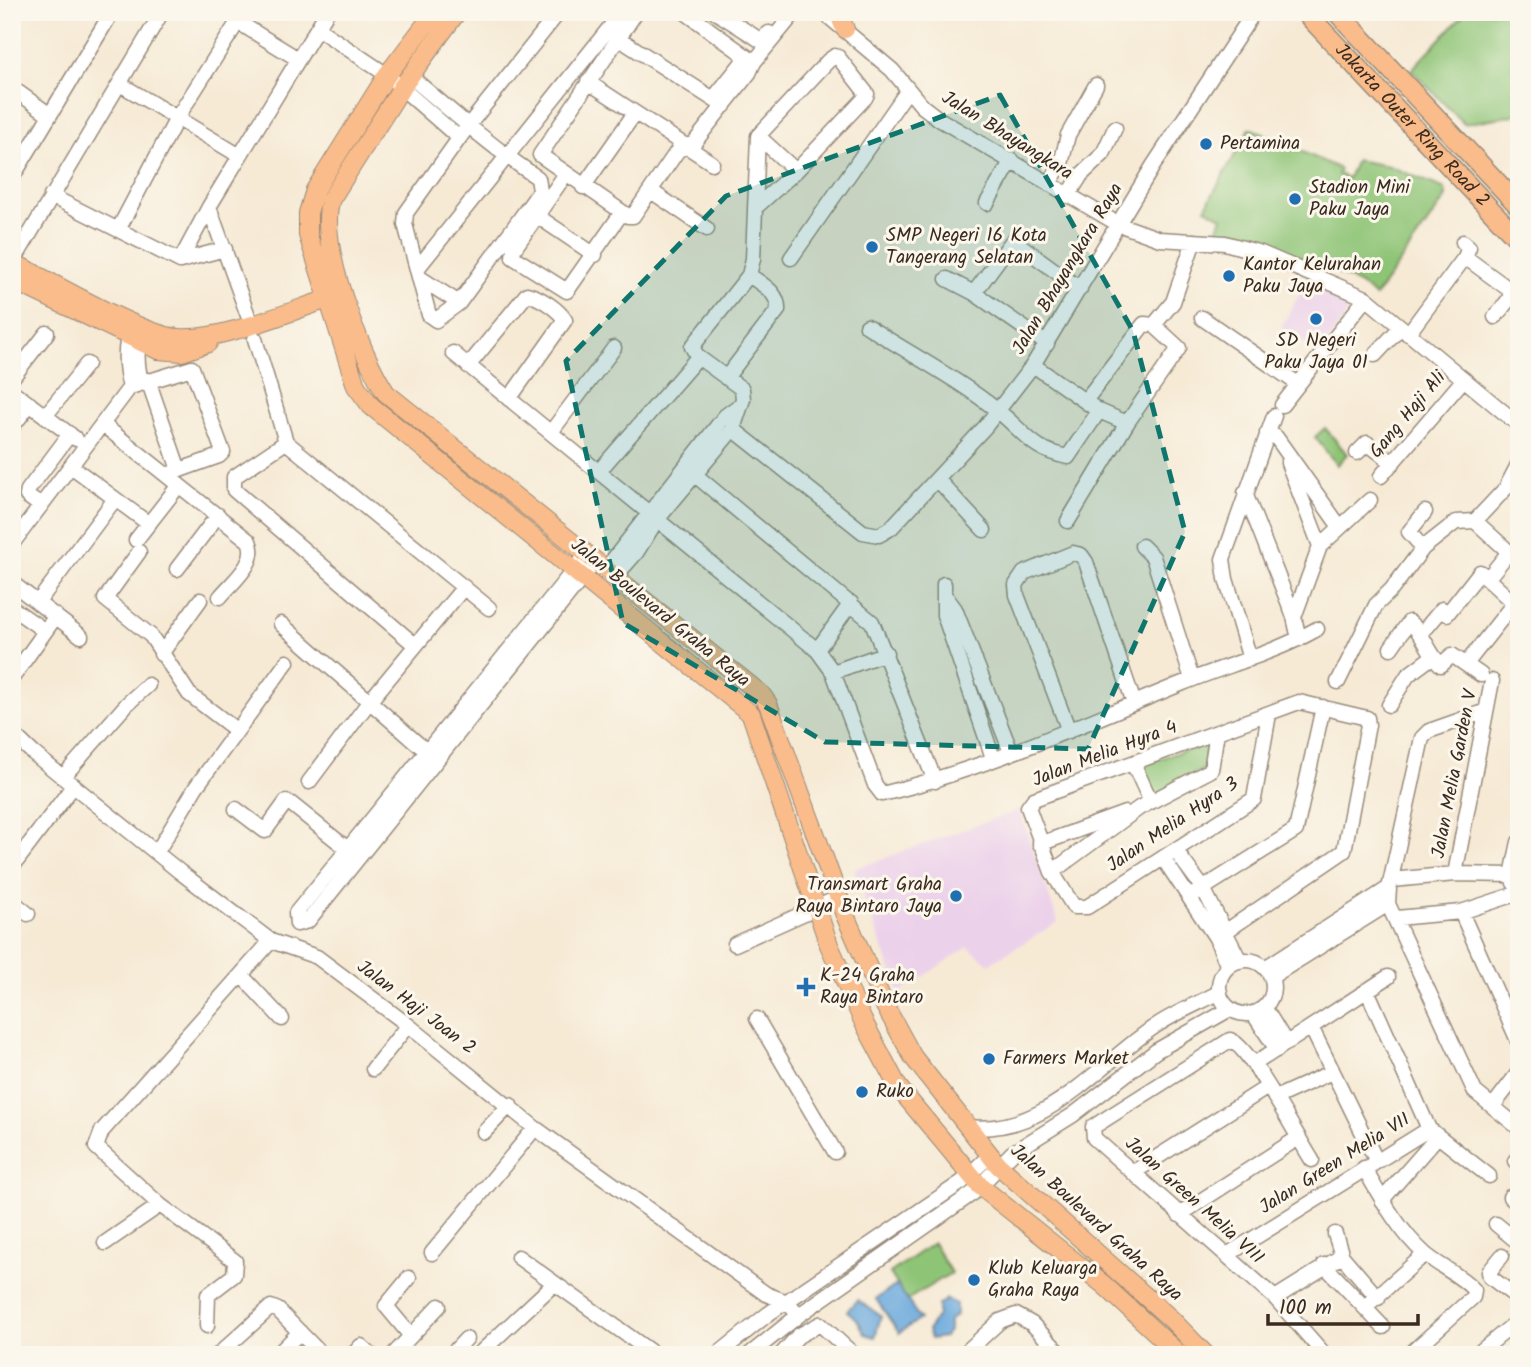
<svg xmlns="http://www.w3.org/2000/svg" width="1531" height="1367" viewBox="0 0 1531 1367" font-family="Kalam,sans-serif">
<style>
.built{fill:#ecd1ea}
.green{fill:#8ec476;stroke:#64774a;stroke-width:2}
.water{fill:#69a8dc;stroke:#52697d;stroke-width:2}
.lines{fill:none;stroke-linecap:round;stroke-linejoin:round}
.minor-casing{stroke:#988a7a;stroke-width:17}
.major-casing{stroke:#988a7a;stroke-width:20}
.highway-casing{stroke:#988a7a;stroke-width:22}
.minor{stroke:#fff;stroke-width:14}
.major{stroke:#f9bc8a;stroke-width:18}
.highway{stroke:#f9bc8a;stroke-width:19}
.marked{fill:#0f766e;fill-opacity:0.2;stroke:#0f766e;stroke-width:5;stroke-dasharray:14 9;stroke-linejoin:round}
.poi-dot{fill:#1f6fb2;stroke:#fbf7ec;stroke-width:2.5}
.labels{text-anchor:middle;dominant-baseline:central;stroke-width:6;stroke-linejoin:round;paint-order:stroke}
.street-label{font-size:19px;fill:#3b2a1e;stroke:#fbf7ec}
.poi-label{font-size:19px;fill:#3b2a1e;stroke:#fbf7ec;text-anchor:start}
</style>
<rect width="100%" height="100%" fill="#fbf7ec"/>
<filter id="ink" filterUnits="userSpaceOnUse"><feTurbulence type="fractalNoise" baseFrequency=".0143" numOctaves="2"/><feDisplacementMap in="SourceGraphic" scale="14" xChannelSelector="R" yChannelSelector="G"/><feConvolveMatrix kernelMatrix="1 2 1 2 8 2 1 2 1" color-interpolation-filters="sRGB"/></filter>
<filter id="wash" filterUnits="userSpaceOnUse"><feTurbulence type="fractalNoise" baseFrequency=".00686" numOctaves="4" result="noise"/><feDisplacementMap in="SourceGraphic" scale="28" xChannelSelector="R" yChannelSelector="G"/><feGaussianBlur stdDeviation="1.57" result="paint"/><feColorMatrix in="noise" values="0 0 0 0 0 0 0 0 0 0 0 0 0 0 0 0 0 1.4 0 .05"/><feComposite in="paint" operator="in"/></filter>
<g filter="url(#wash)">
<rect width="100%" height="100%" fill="#f6ead5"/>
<path class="built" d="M1310,276L1356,299L1320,354L1281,327Z
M1019,810L1058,922L989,964L968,947L899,993L854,869Z"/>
<path class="green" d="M1466,12H1519V112L1513,115L1464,124L1411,70Z
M1250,128L1340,169L1338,174L1348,178L1356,160L1389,166L1445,189L1446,197L1375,297C1346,268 1257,242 1216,234L1222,217L1205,208Z
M1325,428L1347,454L1337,465L1315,437Z
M1211,742L1207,767L1153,798L1136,766Z
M933,1243L951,1273L907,1300L890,1273Z"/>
<path class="water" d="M897,1285L920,1319L899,1333L876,1299Z
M947,1299L956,1304V1315L949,1320V1331L944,1337L931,1339L928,1330L938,1315V1305Z
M857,1300L881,1316L875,1337L865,1334L857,1319L847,1311Z"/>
</g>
<g filter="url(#ink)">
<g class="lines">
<g class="minor-casing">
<path id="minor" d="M636,12L540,155L628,216H633L678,150L694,143L749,73L754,62L795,12
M685,12L754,62
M716,12L760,40L769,33
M823,12L892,70L922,106L939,119L1118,224L1160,239L1225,243L1261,253L1366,298L1519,425
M238,22L298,59
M317,28L387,75L459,138
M618,38L724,106
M410,76C452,112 493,148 538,178L540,191L459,303L436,320L429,315L405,224L406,213L468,126L559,12
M588,82L712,163
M120,84L240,156
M12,88L50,115
M713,99L741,64L751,59
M758,136L796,171
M565,175L514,249L513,257L567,291L621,214
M12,178L112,12
M1049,184L1061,164L1068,135L1096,85
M583,187L635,113
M651,191L707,229
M51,196L180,261L225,249
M1068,196L1081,175L1103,154L1115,128
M987,203L1012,160
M209,207L251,324
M537,216L595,255
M118,230L177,118L244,12
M1465,257L1510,290V298L1495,317
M791,258L908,90
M180,261L209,207L327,12
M13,262L162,12
M417,269L622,12
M420,278L459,303
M947,279L974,293L1047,344
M974,293L1013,240L1080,289
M1202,318L1298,384
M1154,325L1173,302L1194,241
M867,326C910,354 958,379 998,411C1026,433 1031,450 1068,457L1099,411
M1408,334L1465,257L1469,247L1463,242
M255,339L286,442L489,608
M453,353L817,650L833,672L875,785L882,794C986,769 1084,723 1183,683C1227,665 1275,653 1317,629
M1375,355L1401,327
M1033,365L1099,411L1127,423
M468,366L527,294C540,297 558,309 565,320L509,399
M12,378L47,333
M726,378L778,310C779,292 761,284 749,275
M148,380L179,470
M141,381C137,365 135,347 143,332
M130,387C125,369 123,345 132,327
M12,391L76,439
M1282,405L1366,298
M45,416L87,364
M102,424L249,541C259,562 233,581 220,597
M12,427L30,404
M733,429L863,532L879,535L891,528L985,427L1033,365L1153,166L1254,12
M551,432L614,348
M1267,433L1276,437L1340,527
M286,442L234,477V490L415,645
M1357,453L1367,443L1393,463
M1288,463L1320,546
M71,466L149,524
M599,471L698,357
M694,474L872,622L935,781
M1381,476L1464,379
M937,479L984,530
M1245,493L1294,617L1299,639
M41,506L27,496L28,490L70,434
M1068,521L1127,423L1179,348L1154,325L1144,324L1085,401
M1475,521L1509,552L1488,578
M136,540L179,485
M12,544L130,387L192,368L223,452L219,456L166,475
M1142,546L1153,557L1192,679
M1423,548L1409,532L1425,512
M139,552L105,599L151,636L189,694L236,730
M586,555L296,913L297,924L308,921L595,562
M177,569L218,515
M605,570L725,416L740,405
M614,578L636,553L656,521L733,429L743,399L742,389L698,357L692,347L749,275L753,259L758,136L828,61L835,56L838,57L867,94L865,98L796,171L755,208
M12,583L81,636
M944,584V615L993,758
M946,597L955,609L1011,752
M38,602L115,499
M12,608L45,631
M1294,617L1320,546L1370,500
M281,624L433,757
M1427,627L1442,609L1447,614L1480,572L1519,608
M1391,648L1409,622C1425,634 1427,652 1441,665L1452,655L1481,675
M817,650L851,603
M161,654L200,600
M1250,659L1226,579L1223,559L1274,416
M1466,664L1514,603
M833,672L886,653
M12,678L56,616
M1338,682L1376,605L1392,589L1423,548L1456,522L1475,521L1506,488L1519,463
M1389,705L1408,675L1432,657
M1486,711L1429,731L1422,738L1389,888L1388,904L1475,1092L1519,1128
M1069,731L1017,595L1016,585L1024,573L1073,553L1081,555L1086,562L1134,703
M12,733L33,753L180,872L271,941L317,957L408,1025L535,1128L766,1294L787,1302L799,1315
M1133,763L1151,802
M63,777L127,704L148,685
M309,782L369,702L464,587
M236,809L265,831L286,802L290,803L355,855
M1040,844L1125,813
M1175,850L1203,888L1240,961
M157,852L196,787L287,662
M1163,858L1216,938L1228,967
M12,867L74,785
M1052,872L1139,808L1211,770L1217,732
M1455,874L1492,681
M1392,880L1455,874L1512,875
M1514,883L1512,875L1519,842
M1191,896L1296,830L1323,707
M12,901L28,914
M1461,912L1519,1043
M1397,918L1461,912L1516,894
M1216,938L1344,851L1368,725L1367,718L1299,702L1034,799L1028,807L1052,872L1074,907H1087L1254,799L1269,714
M735,944L840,897
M1219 987a27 27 0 1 1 54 0a27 27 0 1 1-54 0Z
M1265,968L1389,888
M241,975L282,1019
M1271,977L1388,904
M1367,990L1429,1129L1489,1176
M1264,1007L1286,1043
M1253,1013L1277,1050
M757,1019L835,1152
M1311,1027L1376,1160
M1254,1064L1388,977
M373,1069L408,1025
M1275,1098L1332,1072
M1493,1106L1519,1072
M968,1127C1046,1136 1098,1064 1157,1025C1177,1012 1199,1003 1220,992
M484,1132L510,1105
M1312,1160C1297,1137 1250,1046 1230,1040L1093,1127L1094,1138L1275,1298L1325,1355
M1515,1161L1519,1156
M1364,1168C1381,1198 1399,1231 1425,1254C1440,1267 1461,1275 1474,1290L1473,1297L1409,1355
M1134,1172L1266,1088
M1510,1197L1519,1205
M1382,1200L1438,1136
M1179,1215L1298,1138
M1496,1224L1519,1243
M1335,1234L1342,1256L1378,1298
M105,1243L160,1205
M432,1253L535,1128
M1227,1255L1429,1129
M1502,1256L1489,1272L1490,1277L1519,1299
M518,1257L655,1355
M1324,1265L1383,1327
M409,1278L386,1306L411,1336
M1275,1298L1342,1256
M1365,1307L1425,1254
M207,1326L208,1295L234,1275L235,1261L160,1205L96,1147L102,1131L271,941
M218,1355L271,1307L278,1310L322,1355
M277,1355L300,1332
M353,1355L361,1346L371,1355
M393,1355L439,1306
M451,1355L466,1339
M478,1355L554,1284
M717,1355L768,1314L962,1182L990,1155
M749,1355L799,1315L973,1193L1012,1153L1073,1115L1156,1051L1230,1009
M781,1355L798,1336L820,1324L854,1355
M963,1355L1000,1321L1016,1315L1032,1324L1062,1355
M1476,1355L1519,1320"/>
</g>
<g class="major-casing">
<path id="major" d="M435,12L387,75L315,190L308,213V235L356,386L371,406L751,714L829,945L863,1021L898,1087L980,1186L1104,1285L1180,1355
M457,12L402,87L331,199C316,242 361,355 386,393L761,694L768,704L845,915L885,1006L913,1057L998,1165L1171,1319L1206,1355
M838,12L845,29
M12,262C50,281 141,335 178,338C218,342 288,312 328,299
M12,280L158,350L182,352L208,343"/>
</g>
<g class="highway-casing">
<g id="highway">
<path id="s1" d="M1305,12L1519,240"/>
<path d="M1337,12L1519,206"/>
</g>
</g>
<use href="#minor" class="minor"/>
<use href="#major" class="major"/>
<use href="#highway" class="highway"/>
</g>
</g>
<path class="marked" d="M1000,95L1133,331L1185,532L1088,749L825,742L623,623L566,361L726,196Z"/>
<g class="poi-dot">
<circle cx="1206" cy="144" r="7"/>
<circle cx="1295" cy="199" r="7"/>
<circle cx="872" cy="247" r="7"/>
<circle cx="1229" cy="276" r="7"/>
<circle cx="1316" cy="319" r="7"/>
<circle cx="956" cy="896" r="7"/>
<path d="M802.5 976.5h7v7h7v7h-7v7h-7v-7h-7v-7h7z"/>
<circle cx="989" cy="1059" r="7"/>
<circle cx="862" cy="1092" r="7"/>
<circle cx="974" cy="1280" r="7"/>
</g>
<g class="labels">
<g class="street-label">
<text stroke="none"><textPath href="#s1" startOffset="156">Jakarta Outer Ring Road 2</textPath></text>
<text transform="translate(1007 136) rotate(32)">Jalan Bhayangkara</text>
<text transform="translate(1068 269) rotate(-59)">Jalan Bhayangkara Raya</text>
<text transform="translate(1408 415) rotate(-50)">Gang Haji Ali</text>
<text transform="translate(660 613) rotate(39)">Jalan Boulevard Graha Raya</text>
<text transform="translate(1105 754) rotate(-21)">Jalan Melia Hyra 4</text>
<text transform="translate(1455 774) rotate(-79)">Jalan Melia Garden V</text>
<text transform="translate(1173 825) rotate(-34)">Jalan Melia Hyra 3</text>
<text transform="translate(416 1008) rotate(37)">Jalan Haji Joan 2</text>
<text transform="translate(1335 1164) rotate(-32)">Jalan Green Melia VII</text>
<text transform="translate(1194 1201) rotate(42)">Jalan Green Melia VIII</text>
<text transform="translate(1096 1223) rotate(42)">Jalan Boulevard Graha Raya</text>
</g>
<g class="poi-label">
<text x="1220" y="144">Pertamina</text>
<text x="1309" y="188">Stadion Mini<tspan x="1309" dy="22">Paku Jaya</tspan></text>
<text x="886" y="236">SMP Negeri 16 Kota<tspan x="886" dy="22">Tangerang Selatan</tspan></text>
<text x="1243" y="265">Kantor Kelurahan<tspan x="1243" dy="22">Paku Jaya</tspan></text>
<text x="1316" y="341" text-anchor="middle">SD Negeri<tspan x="1316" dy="22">Paku Jaya 01</tspan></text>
<text x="942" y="885" text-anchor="end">Transmart Graha<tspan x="942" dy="22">Raya Bintaro Jaya</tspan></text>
<text x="820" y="976">K-24 Graha<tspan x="820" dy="22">Raya Bintaro</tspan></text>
<text x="1003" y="1059">Farmers Market</text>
<text x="876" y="1092">Ruko</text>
<text x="988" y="1269">Klub Keluarga<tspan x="988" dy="22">Graha Raya</tspan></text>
</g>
</g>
<rect width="1531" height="1367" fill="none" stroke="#fbf7ec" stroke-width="42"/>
<path d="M1268 1314v10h150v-10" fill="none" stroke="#3b2a1e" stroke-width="3.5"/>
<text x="1279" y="1314" font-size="21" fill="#3b2a1e" stroke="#fbf7ec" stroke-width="5" paint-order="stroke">100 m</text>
</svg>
